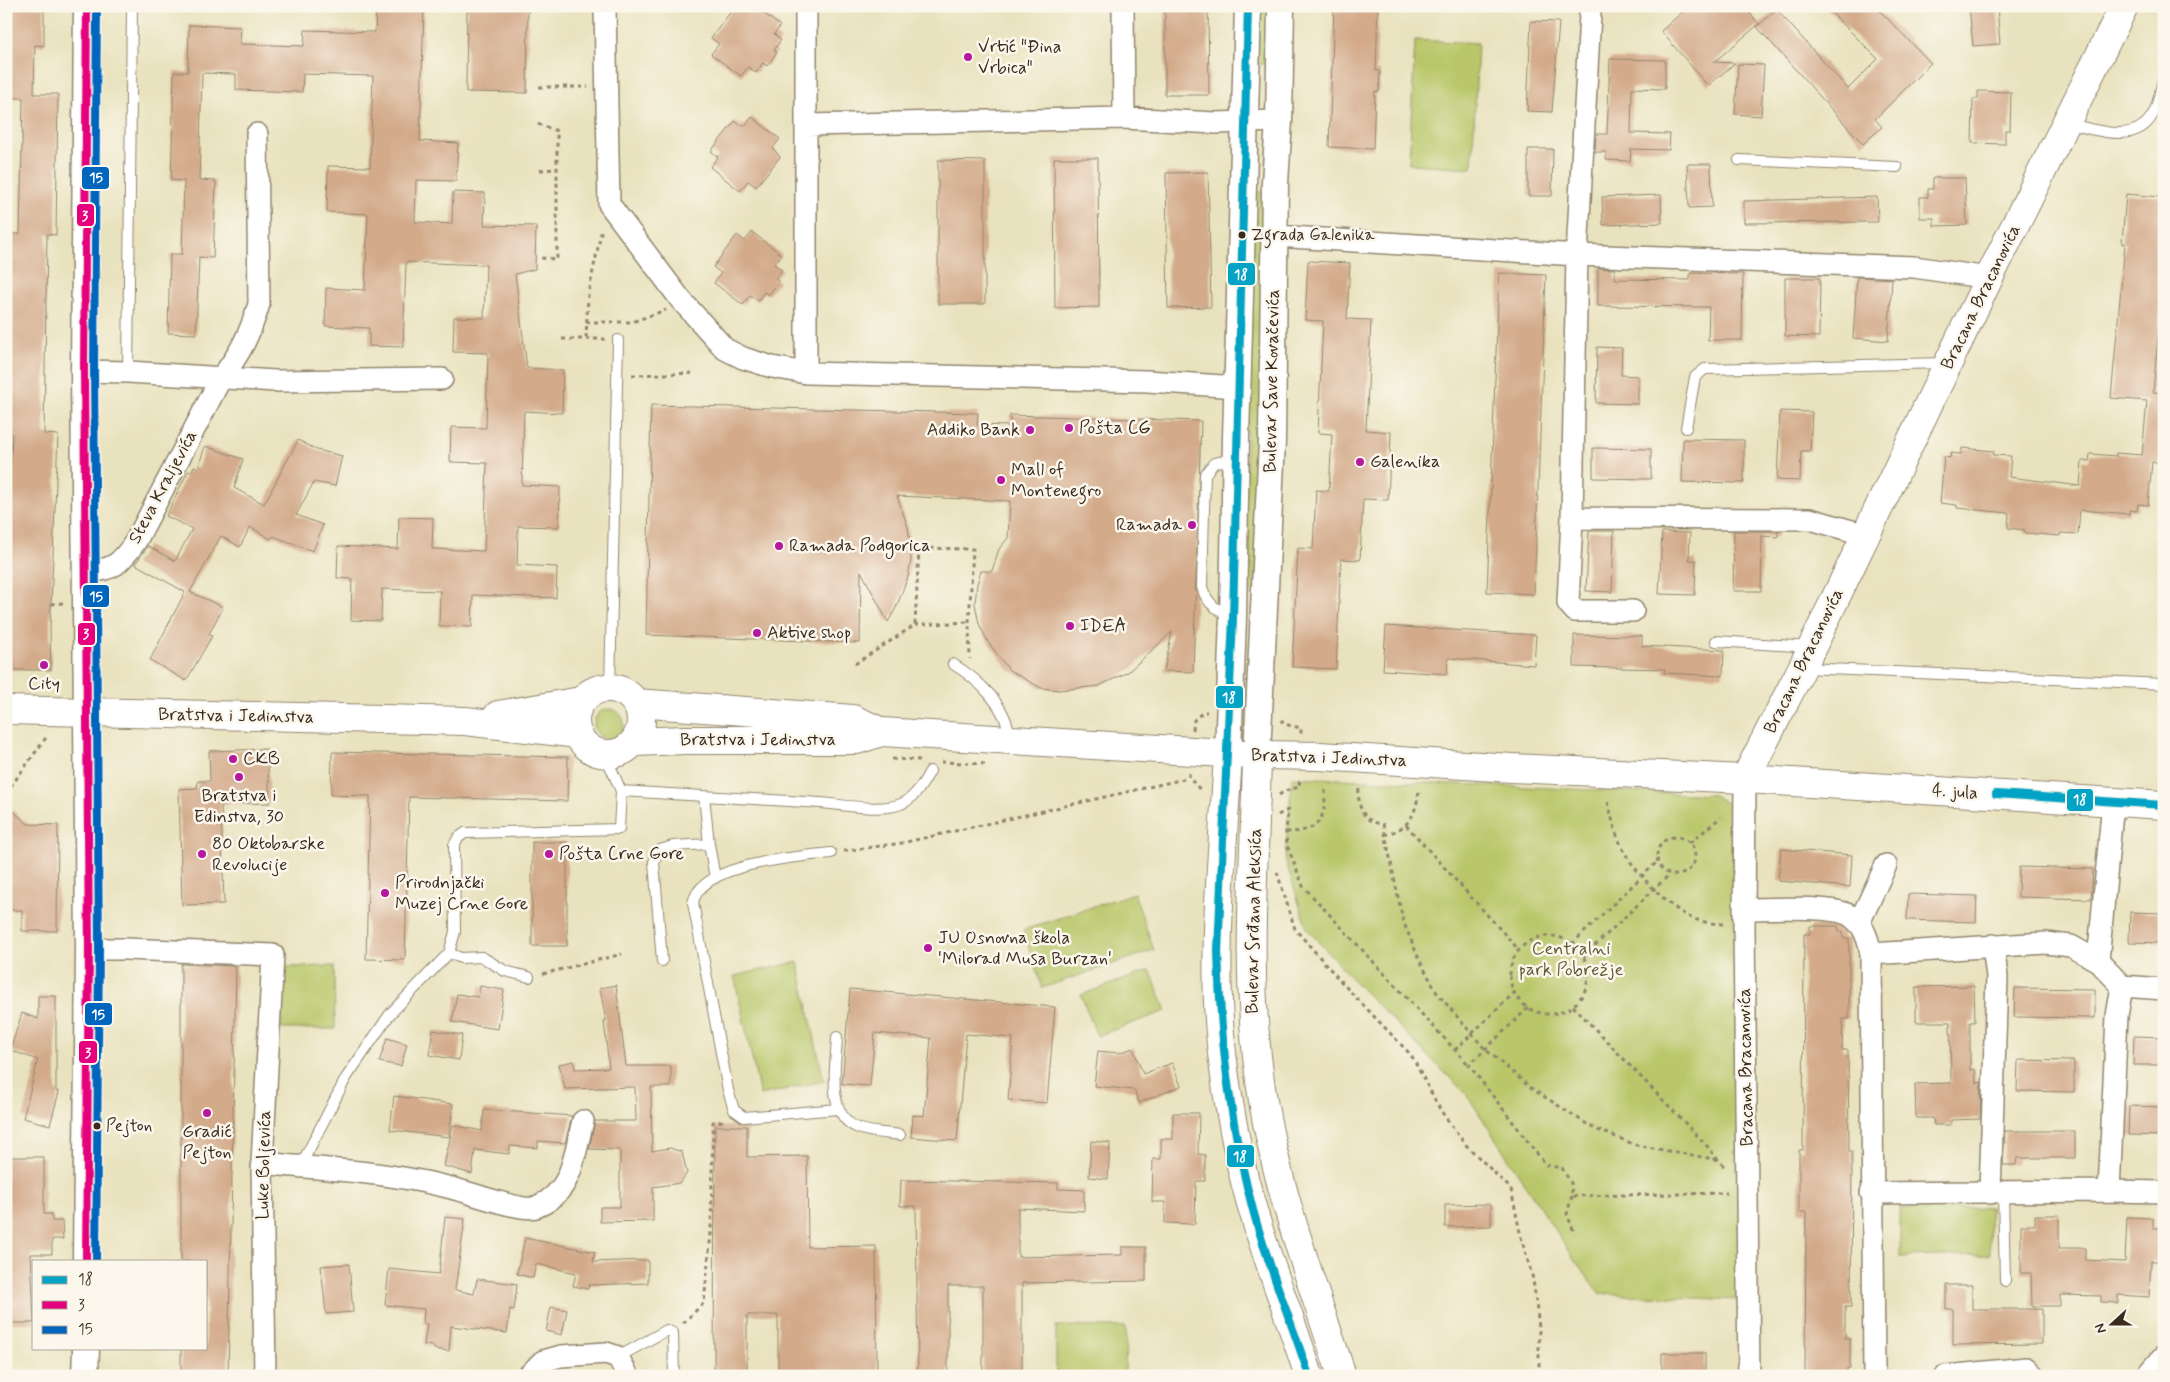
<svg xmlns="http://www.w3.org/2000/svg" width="2170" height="1382" viewBox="0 0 2170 1382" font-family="Mynerve,sans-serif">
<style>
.green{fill:#b9c76a;stroke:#7a7844}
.building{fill:#d3aa8a}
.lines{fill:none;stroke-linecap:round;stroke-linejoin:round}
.service-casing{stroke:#92866e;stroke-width:12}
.minor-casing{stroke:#92866e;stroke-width:24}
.tertiary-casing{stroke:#92866e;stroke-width:29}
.secondary-casing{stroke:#92866e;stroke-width:30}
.path{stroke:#92866e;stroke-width:3;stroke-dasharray:4 4;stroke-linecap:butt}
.service{stroke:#fff;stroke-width:10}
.minor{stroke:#fff;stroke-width:21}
.tertiary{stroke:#fff;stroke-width:26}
.secondary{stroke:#fff;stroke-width:28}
.bus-1-casing{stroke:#fbf7ec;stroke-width:11}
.bus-2-casing{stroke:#fbf7ec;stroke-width:11}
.bus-3-casing{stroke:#fbf7ec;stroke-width:11}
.bus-1{stroke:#03a3c5;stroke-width:8}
.bus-2{stroke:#e5007d;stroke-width:8}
.bus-3{stroke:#0065bd;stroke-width:8}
.poi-dot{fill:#b5179e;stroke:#fbf7ec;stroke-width:2}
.bus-dot{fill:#3b2a1e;stroke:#fbf7ec;stroke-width:2}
.labels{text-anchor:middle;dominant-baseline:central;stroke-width:5;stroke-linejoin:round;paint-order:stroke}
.bus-label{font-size:17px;fill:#3b2a1e;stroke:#fbf7ec;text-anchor:start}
.poi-label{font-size:18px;fill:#3b2a1e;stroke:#fbf7ec;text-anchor:start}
.street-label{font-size:18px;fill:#3b2a1e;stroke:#fbf7ec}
.park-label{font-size:18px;fill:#615935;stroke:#fbf7ec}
.line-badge{stroke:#fbf7ec;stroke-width:2}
.badge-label{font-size:14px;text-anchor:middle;font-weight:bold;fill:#fff}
</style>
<rect width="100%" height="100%" fill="#fbf7ec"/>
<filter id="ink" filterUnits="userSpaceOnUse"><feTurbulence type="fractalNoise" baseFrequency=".02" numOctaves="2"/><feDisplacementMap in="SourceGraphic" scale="10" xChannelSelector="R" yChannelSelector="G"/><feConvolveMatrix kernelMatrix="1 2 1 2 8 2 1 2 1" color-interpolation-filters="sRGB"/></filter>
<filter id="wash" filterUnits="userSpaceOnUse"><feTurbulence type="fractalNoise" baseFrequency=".0096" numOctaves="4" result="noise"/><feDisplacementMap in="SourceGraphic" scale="20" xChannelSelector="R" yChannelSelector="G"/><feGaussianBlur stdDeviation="1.12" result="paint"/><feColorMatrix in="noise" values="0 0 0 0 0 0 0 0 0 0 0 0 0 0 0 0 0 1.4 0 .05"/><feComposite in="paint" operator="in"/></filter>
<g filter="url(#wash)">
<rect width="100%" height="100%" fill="#e9e2be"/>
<path class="green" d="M1259,6H1272L1270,64H1258Z
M1415,40L1478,43L1472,168L1409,164Z
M1254,192H1266L1256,588L1242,598Z
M594 724a15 15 0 1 1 30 0a15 15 0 1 1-30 0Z
M1292,777L1713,795L1730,805L1740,828V1300L1600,1294L1571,1255L1467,1095L1354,981L1307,929L1285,859Z
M1134,893L1154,950L1042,988L1023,930Z
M798,962L824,1081L760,1095L734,976Z
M334,966L335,1029H281L282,967Z
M1150,970L1166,1011L1097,1036L1081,995Z
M1989,1207L1990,1255L1900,1257V1209Z
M1056,1326L1126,1327L1125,1376H1056Z"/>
<g id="blocks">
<path class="building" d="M6,6H44V46L35,45L34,94H58L56,235L47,234L44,434L58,435L50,628L51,670H6V571L12,434H6V234H20L23,98H6Z
M376,6H424L420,141L458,143L456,181L416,180L415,222L452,224L453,192L485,193L484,225L536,226L535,269L515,274L527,368L563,370L562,413L524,411L522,485L560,487L559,527L518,526L517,565L557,567L556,598L473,595L472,627L439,626L440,591L382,589L381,621L351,620L352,579L337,578L338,546L398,549L399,517L433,518L432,549L484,551L487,463L450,462L451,427L486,428L488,353L453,352L454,317L484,318L486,265L406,262L403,347L369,346V328L325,326L326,288L365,290L368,214L327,212L328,166L370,167L373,76L303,74L302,92L236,90V74L202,73L199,180L216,181L213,258L199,257L196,334L168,333L170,254H182L184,181L171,180L174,72H188L189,25L241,27L240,44L304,46L305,30L375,32Z
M467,6H528L527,93L466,92Z
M735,6H755L780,26L774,34L781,40L774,50L777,52L767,66L763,63L756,73L748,67L741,76L711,54L719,44L711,38Z
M1165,6H1208L1209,95H1165Z
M1334,6H1378L1376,71H1380L1379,92L1375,91L1373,149L1329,147Z
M1689,6H1744L1759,24L1714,62L1735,63L1708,86L1661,31Z
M1825,6H1875L1931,63L1875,119L1882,127L1863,144L1757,27L1776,9L1848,89L1878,59Z
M1969,6H1997L2000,44L1973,46Z
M1531,21L1559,22L1552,112L1527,111Z
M1610,59L1665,60V89L1632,88L1631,133L1670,134L1669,150L1631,149L1630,161L1606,160V152H1595L1596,134H1607Z
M1738,64L1764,65L1761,116L1735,114Z
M1978,91L2011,92L2010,130H2005V144L1972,143L1973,99H1978Z
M752,117L780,139L773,148L780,157L756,187L748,181L740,191L710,167L718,157L711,151L735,121L741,126L743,124L745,126Z
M1528,149H1553L1552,196H1528Z
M1054,158H1098L1099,307L1055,308Z
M938,160L985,161V304H938Z
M1687,164H1711L1712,207L1689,208Z
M1208,172L1211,307L1168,308L1166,173Z
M1933,178H1965L1967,225L1934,226V218H1920V197H1928V189H1933Z
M2126,194L2161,197V205H2164V271L2153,392L2164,393V464L2152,462L2148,505L2138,504L2137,511L2129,510V514L2080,510L2078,534L2060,533V536L2025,533V530L2008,528L2009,513L1957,508V505L1940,503L1944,457L1950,458L1951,453L1961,454L1962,448L1994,451L1993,455L2011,456L2009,477L2080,486L2082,461H2089L2090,454L2116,456V453L2142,455L2147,401L2111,398L2125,243H2122Z
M1661,195L1662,223L1603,225L1602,197Z
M1877,197L1878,222L1744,223V201Z
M752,232L782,255L774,264L782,270L775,278L779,282L768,295L764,292L758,301L750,295L743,305L714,283L721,273L713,267L737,235L745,241Z
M1308,261L1350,263L1347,319L1371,320L1366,430L1391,432L1388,500L1363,499L1360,560L1341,559L1336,669L1292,667L1298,548L1313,549L1316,490L1329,491L1332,434L1318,433L1323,321L1305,320Z
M1598,268L1615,269V279L1690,280V273L1743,274L1742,340H1708L1709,307L1598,306Z
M1499,273L1546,275L1534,594L1487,592Z
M1857,277L1892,279L1888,341L1853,338Z
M1785,278H1820L1819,337L1785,336Z
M1597,347L1622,348L1621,375L1638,376V404L1596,403Z
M651,405L978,413L977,425L1010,426V415L1201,421L1193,672L1164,671L1172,632L1128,672L1099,686L1059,690L1041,688L1009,670L988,642L979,624L975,604L977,584L981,571H992L999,549L1008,538L1010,501L897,496L908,527L910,543L911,560L908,577L896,608L888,622L861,571L860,643L646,635Z
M1780,411L1812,412L1810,451H1801L1800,481L1777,480Z
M1683,439L1744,440V483L1682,482Z
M298,440L317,450L342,456L335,486L314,482L296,515L323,525L313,551L273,536L271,539L250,527L240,547L221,536L190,592L223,607L209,634L212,636L186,681L150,660L185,592L135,564L148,546L175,561L192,529L166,516L188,471L191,472L194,466L198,468L205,446L243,459L234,488L264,504Z
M1593,448L1651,449V479L1593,478Z
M1589,531H1614L1612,592L1586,591Z
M1734,531H1778V537L1762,536L1761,591H1733Z
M1662,532L1690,533L1689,560H1696L1695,595L1659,594Z
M1386,626L1536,635L1534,665L1448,658L1447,674L1383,670Z
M1574,635L1642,636V646L1724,650L1723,676L1664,673L1665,669L1574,667Z
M267,749L270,803L221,804L224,904L182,905L179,789L197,788L198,781H210L209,751Z
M332,752L568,757L567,801L409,797L405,960L366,959L370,796L331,795Z
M6,805L28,824L58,825L57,931H22V910H6Z
M532,842H567V946H532Z
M1781,849L1852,855L1850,887L1778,881Z
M2019,867L2093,869L2091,899L2018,897Z
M1908,894L1977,896L1976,922L1907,920Z
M2130,912L2164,913V943L2129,942Z
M1810,926H1838L1839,931H1843V938H1849V1019H1843L1842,1050H1848L1849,1151H1852L1851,1307H1845V1338H1850V1368H1847V1373L1843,1372V1376H1805L1806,1212H1799V1150H1803L1804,934H1810Z
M181,964L236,966L228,1376H181V1348H206V1261H181Z
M616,985L626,1066H671V1087H651L652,1151L670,1148L682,1152L687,1173L680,1183L653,1187V1221L600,1222V1207H620V1150L589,1149L595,1121H636L635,1087L565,1089L559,1064L574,1061L575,1069L609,1068L604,1021H606L600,988Z
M480,986L504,990L498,1029L452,1022L457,994L478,997Z
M1974,986L1975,1022H1970V1070L1975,1069L1976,1083L1981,1082L1980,1119L1951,1120V1125H1934L1933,1118H1916L1915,1084L1951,1083L1950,1022H1916V987Z
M2015,988L2095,989V1018L2014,1017Z
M850,989L1055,1007L1047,1103L1008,1100L1013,1038L966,1034L957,1141L911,1137L913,1115L924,1116L931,1038L875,1033L870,1086L842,1084Z
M38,996H56V1091L59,1092L50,1125L23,1118L38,1060L10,1050L22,1013L38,1019Z
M433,1030L462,1035L459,1060L429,1055Z
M2134,1036L2164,1037V1065H2133Z
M387,1038L407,1044L401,1066L379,1062Z
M1133,1048L1143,1074L1172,1063L1181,1086L1139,1103L1134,1090L1094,1086L1098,1051L1119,1053Z
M2018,1060L2074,1061V1092L2017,1091Z
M394,1096L453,1104L449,1137L390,1130Z
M2129,1106L2164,1107V1136L2128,1135Z
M484,1110L546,1114L572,1116L565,1143L538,1141V1148L510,1146L509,1154L475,1150L472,1174L444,1166L453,1125L482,1131Z
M1173,1113H1199L1198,1154L1205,1155V1181H1196L1195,1224L1165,1223V1202H1152L1153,1159H1161V1139H1173Z
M715,1126H747V1157L807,1156L808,1247L876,1246L877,1376H778V1315H747V1376H714Z
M2005,1131H2075V1158H2017L2016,1165H2003Z
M1091,1141L1110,1143L1108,1179L1089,1177Z
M6,1157H44V1214H52V1221H62L63,1239H52V1254H31L34,1323H6Z
M901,1180L1058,1183V1189L1084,1190V1211L1018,1208V1257L1122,1255V1247H1146V1281L1022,1283V1376H983V1286H948V1376H918L916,1206H900Z
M1491,1204V1226L1445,1227V1205Z
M2035,1215H2059V1248H2085V1260L2125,1262L2127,1217L2153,1218V1228H2164V1261H2151L2149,1297L2118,1295V1303L2101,1302V1296L2060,1295V1306H2032L2031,1273H2021V1225H2035Z
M445,1217L465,1219L455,1290L474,1294L477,1279L517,1284L514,1310L510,1309L507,1333L451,1326L449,1351L434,1349V1346L424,1345L427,1324H423L424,1309L385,1305L389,1269L439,1274Z
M525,1238L595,1252L593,1262L648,1260V1283L589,1285L588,1289L573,1286L576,1273L536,1264L533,1278L517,1274Z
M349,1264L353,1312L326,1314L321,1266Z
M1946,1285H1972V1309H2042V1344L1953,1345V1309H1946Z
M551,1307L567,1310L562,1335L546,1331Z
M1662,1353H1705V1376H1662Z"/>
</g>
</g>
<g filter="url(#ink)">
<use href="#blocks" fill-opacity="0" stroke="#92866e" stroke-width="1"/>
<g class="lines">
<g class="service-casing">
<path id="service" d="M2067,123C2095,130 2140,147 2155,110C2159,100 2161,87 2164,76
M1739,160L1897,167
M128,372L132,6
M1686,428L1695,377L1705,369L1945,363
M1232,617C1216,609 1207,604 1202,587L1205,474L1214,463L1235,458
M1716,641L1811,647
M953,664C979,680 1007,706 1010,738
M1805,668L2164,684
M610,687L618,340
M605,754L621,791C688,795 755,799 821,803C843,805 881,812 901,804C915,798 923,784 930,771
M704,796L709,844L715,878
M831,853C798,857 700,863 693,903L728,1090L734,1110L744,1117L838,1109
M449,953L461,958L482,957L505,971L529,977
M662,961L654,862L660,850L673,846L709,844
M837,1037C836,1066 825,1115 858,1128C871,1133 887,1133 900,1135
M300,1167L346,1078L390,1014L449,953L455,932L454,845L458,838L465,833L619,829L621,791
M2003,1193L2005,1281
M618,1357L667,1330L673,1333L674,1376"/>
</g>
<g class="minor-casing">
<path id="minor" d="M605,6L609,204L681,300L725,349L743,358L772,367L806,373L1147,381L1238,387
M1123,6L1124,118
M1590,14L1577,255L1572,518L1568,603L1575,611H1633
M807,125L1124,118L1215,123L1279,121
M1275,236L1577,255L1914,267L1989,278
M84,371L128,372L275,381L442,379
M806,373V6
M1572,518L1810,519L1866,535
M86,572C114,570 120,564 136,541L221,378C240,354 250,334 259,304L257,134
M1745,779L1744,926L1749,1376
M1744,909C1768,909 1830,905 1849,915C1864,924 1868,938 1871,954L1874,1376
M1859,923L1886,865
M89,949H125L273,955L262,1163L265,1376
M1871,954L2046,943L2071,946L2098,961L2122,986L2164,989
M2098,961L2113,802
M262,1163C329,1170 398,1172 462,1191C476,1195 525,1212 536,1207C573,1193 574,1155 583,1121
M2109,1191L2117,1016L2122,986
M1871,1193L2109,1191L2164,1192
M1990,1193L1997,977L1993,945
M528,1376L543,1361L561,1356L606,1353L618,1357L628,1376
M1946,1376L2026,1368L2034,1376
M2147,1376L2164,1356"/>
</g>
<g class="tertiary-casing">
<path id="tertiary" d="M1228,753L1233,618L1236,438L1248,6
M1257,755L1272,441L1275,183L1279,121L1281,6
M86,1261L89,949L84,371L87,6
M85,1376L86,1348"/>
</g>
<g class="secondary-casing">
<path id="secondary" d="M575 721a33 33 0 1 1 66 0a33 33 0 1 1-66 0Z
M636,703L853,719L882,732L1257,755L1319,756L1512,768L1745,779L2164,805
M6,710L465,721L578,734
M498,715L581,701
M634,742L685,740H857L882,732
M1228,753C1224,836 1215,919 1218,1003C1220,1049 1227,1096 1236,1141C1251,1222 1284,1298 1309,1376
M1257,755C1255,862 1245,966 1259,1073C1272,1178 1310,1276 1342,1376
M1745,779L1802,668L1989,278L2124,6"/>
</g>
<path class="path" d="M231,6L332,9
M539,87H588
M538,124L557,131V259L541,258
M540,170L557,169
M586,322H632L666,310
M586,338L588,295L602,228
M562,339H605
M632,375L696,373
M51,604L63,603
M915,625L969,622
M855,664L915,625L919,548L973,549L969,622L970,659
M1281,720L1284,724L1301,728V734
M1193,730L1194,720L1203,712H1207
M892,759L920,760
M941,762L987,764
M1189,773V777L1202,792
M1359,789C1357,806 1363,823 1383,824L1403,921L1419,959L1437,993L1485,1049L1531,1088L1593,1128L1636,1145L1719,1160
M6,793L48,735
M1279,795L1285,791L1299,787L1300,778
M1608,802C1612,819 1616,837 1625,853C1635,872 1673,912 1694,919C1703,922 1715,924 1724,924
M1278,815L1288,810L1286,832L1287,845L1303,886L1469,1065
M1406,825L1519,950
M1286,832C1321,832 1326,818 1325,786
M1384,835C1410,828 1415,816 1419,791
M1657 856a19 19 0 1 1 38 0a19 19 0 1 1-38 0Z
M1690,843L1721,817
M844,851L902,843L1184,779
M1277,872L1295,929L1344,985L1411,1055L1441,1111L1465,1144L1511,1189L1521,1237L1533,1279L1539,1327V1376
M1510 975a39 39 0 1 1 78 0a39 39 0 1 1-78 0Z
M1572,944L1658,861
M1583,957L1670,874
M543,974L622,954
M1573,1006L1707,1146L1726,1169
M1528,1008L1469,1065L1546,1165L1562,1168L1571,1183L1572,1196L1727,1193
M1455,1050L1514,993
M1572,1196L1567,1214L1575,1234
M683,1323L704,1303L711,1233L713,1122L724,1121"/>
<use href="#service" class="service"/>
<use href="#minor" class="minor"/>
<use href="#tertiary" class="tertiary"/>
<use href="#secondary" class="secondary"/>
<g class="bus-1-casing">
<path id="bus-1" d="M1248,6L1233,618L1218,951C1220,1039 1230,1125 1253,1210C1268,1266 1291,1320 1309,1376
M1996,794L2164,805"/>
</g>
<g class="bus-2-casing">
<path id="bus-2" d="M86,1261L89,949L84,371L87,6"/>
</g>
<g class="bus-3-casing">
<path id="bus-3" d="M96,1261L99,949L94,371L97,6"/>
</g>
<use href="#bus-1" class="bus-1"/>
<use href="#bus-2" class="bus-2"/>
<use href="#bus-3" class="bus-3"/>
</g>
</g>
<g class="poi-dot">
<circle cx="968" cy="57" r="5"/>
<circle cx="1069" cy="428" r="5"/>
<circle cx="1030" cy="430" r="5"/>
<circle cx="1360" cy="462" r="5"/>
<circle cx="1001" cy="480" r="5"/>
<circle cx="1192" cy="525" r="5"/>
<circle cx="779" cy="546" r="5"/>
<circle cx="1070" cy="626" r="5"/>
<circle cx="757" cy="633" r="5"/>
<circle cx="44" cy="665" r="5"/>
<circle cx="233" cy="759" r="5"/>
<circle cx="239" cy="777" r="5"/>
<circle cx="202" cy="854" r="5"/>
<circle cx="549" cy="854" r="5"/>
<circle cx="385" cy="893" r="5"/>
<circle cx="928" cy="948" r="5"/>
<circle cx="207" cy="1113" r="5"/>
</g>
<g class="bus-dot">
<circle cx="1242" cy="235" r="4.5"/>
<circle cx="97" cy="1126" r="4.5"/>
</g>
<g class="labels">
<g class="bus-label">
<text x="1251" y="235">Zgrada Galenika</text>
<text x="106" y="1126">Pejton</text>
</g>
<g class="poi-label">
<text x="978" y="47">Vrtić "Đina<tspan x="978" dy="21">Vrbica"</tspan></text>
<text x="1079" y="428">Pošta CG</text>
<text x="1020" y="430" text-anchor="end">Addiko Bank</text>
<text x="1370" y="462">Galenika</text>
<text x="1011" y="470">Mall of<tspan x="1011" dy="21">Montenegro</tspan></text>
<text x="1182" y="525" text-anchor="end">Ramada</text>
<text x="789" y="546">Ramada Podgorica</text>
<text x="1080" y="626">IDEA</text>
<text x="767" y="633">Aktive shop</text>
<text x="44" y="684" text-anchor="middle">City</text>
<text x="243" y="759">CKB</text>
<text x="239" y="796" text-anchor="middle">Bratstva i<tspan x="239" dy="21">Edinstva, 30</tspan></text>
<text x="212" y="844">80 Oktobarske<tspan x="212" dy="21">Revolucije</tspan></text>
<text x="559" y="854">Pošta Crne Gore</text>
<text x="395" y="883">Prirodnjački<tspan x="395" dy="21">Muzej Crne Gore</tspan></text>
<text x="938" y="938">JU Osnovna škola<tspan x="938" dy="21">'Milorad Musa Burzan'</tspan></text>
<text x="207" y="1132" text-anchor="middle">Gradić<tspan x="207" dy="21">Pejton</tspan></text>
</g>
<g class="street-label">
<text transform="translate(1981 297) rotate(-64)">Bracana Bracanovića</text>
<text transform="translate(1272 381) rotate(-89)">Bulevar Save Kovačevića</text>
<text transform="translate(163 487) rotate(-62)">Steva Kraljevića</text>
<text transform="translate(1804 661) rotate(-64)">Bracana Bracanovića</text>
<text transform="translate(236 716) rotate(1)">Bratstva i Jedinstva</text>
<text x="758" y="740">Bratstva i Jedinstva</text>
<text transform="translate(1329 758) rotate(2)">Bratstva i Jedinstva</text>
<text transform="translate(1955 792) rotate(4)">4. jula</text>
<text transform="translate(1254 921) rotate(-89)">Bulevar Srđana Aleksića</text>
<text transform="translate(1746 1067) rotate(-91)">Bracana Bracanovića</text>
<text transform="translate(264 1165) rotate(-89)">Luke Boljevića</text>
</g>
<g class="park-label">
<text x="1571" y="949">Centralni<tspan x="1571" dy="21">park Pobrežje</tspan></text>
</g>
</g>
<g class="line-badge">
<rect x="81" y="166" width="29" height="24" rx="5" fill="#0065bd"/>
<rect x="76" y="203" width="19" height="24" rx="5" fill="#e5007d"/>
<rect x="1227" y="262" width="29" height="24" rx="5" fill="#03a3c5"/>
<rect x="82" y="584" width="28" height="24" rx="5" fill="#0065bd"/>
<rect x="77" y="622" width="19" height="24" rx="5" fill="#e5007d"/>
<rect x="1215" y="685" width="29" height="24" rx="5" fill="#03a3c5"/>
<rect x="2066" y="788" width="28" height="24" rx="5" fill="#03a3c5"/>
<rect x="84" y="1002" width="29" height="24" rx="5" fill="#0065bd"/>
<rect x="78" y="1040" width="20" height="24" rx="5" fill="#e5007d"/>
<rect x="1226" y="1144" width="29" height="24" rx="5" fill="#03a3c5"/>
</g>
<g class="badge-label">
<text x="96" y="182">15</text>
<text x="85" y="220">3</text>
<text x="1241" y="279">18</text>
<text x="96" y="601">15</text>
<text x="86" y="638">3</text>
<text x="1229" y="702">18</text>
<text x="2080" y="804">18</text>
<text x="98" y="1019">15</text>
<text x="88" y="1057">3</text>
<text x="1240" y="1161">18</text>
</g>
<rect width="2170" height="1382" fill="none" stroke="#fbf7ec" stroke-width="25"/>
<rect x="32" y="1260" width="175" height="90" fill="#fbf7ec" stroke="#aea59a"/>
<rect x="42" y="1276" width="25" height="8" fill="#03a3c5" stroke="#aea59a"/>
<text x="78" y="1284" font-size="15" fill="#3b2a1e">18</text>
<rect x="42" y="1301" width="25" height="8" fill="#e5007d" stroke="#aea59a"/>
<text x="78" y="1310" font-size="15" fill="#3b2a1e">3</text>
<rect x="42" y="1326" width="25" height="8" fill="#0065bd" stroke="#aea59a"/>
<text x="78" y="1334" font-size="15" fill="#3b2a1e">15</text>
<g transform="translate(2112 1324) rotate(249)" stroke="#fbf7ec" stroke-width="4" paint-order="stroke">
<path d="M0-4L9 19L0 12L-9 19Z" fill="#3b2a1e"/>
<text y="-8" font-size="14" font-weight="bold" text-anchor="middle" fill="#3b2a1e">N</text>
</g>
</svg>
